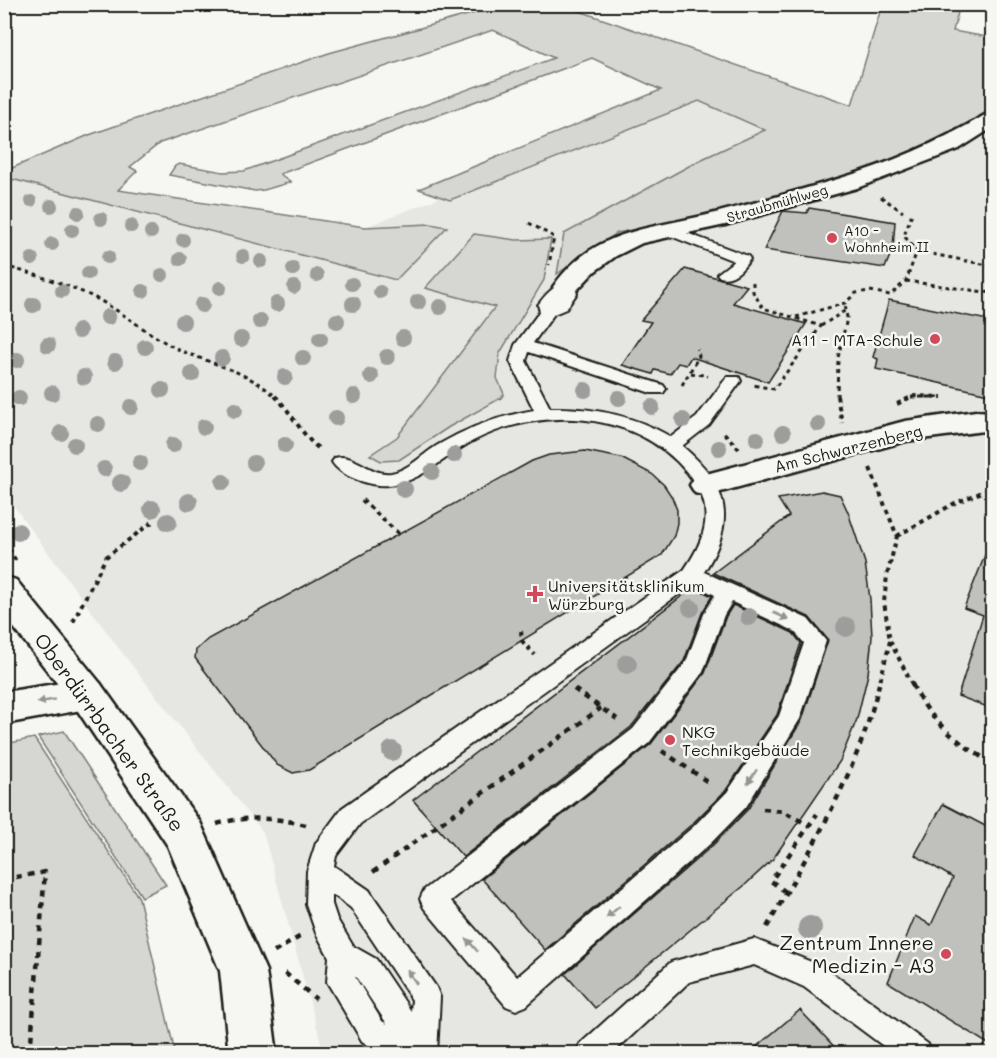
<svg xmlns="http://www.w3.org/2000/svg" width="997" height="1058" viewBox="0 0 997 1058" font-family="Mali,sans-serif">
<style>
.built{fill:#e6e6e2}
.green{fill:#d6d6d2;stroke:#797977;stroke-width:1.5}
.building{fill:#c0c0bd;stroke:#1c1c1c;stroke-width:1.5}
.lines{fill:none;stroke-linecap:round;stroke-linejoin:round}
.lane-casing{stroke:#1c1c1c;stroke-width:4}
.street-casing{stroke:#1c1c1c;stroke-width:5}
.secondary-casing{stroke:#1c1c1c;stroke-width:5}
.path-far2{stroke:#1c1c1c;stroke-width:3;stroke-dasharray:4 4;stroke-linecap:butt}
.path-far1{stroke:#1c1c1c;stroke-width:4;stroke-dasharray:4.5 4.5;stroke-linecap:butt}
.path{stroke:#1c1c1c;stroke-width:4.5;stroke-dasharray:6 6;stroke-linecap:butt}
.lane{fill:#f6f6f2;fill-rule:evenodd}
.street{fill:#f6f6f2;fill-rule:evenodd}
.secondary{fill:#f6f6f2;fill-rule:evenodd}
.tree{fill:#9d9d9b}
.oneway{fill:#949492}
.poi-dot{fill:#d1495b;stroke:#f6f6f2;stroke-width:2}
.labels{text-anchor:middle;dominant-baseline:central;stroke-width:5;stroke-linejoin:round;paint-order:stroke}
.far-street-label{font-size:14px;fill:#1c1c1c;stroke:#f6f6f2}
.far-poi-label{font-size:14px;fill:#1c1c1c;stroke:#f6f6f2;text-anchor:start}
.poi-label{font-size:16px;fill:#1c1c1c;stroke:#f6f6f2;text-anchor:start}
.street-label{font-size:16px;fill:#1c1c1c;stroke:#f6f6f2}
.near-street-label{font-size:20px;fill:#1c1c1c;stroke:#f6f6f2}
.near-poi-label{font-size:20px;fill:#1c1c1c;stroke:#f6f6f2;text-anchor:end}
</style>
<rect width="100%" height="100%" fill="#f6f6f2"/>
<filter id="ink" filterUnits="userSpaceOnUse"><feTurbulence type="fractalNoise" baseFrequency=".0167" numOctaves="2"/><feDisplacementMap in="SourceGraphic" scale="12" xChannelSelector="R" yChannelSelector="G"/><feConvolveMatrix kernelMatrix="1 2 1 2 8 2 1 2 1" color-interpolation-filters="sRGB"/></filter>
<g filter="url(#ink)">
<path class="built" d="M702,95L921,164L992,131V1053H324L263,832L120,650L5,494V173L365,227Z"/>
<path class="green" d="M504,5H562L852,105L882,5H960L953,31L992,38V112L946,139L857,175L684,222L659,224L617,233L557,274L564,234L700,160L765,130L699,101L450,200L419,189L661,90L592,58L280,174L291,182L264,190L255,191L169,175L175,166L179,164L223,172L244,171L554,58L493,30L160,143L130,167L137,171L118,190L365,227L430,224L447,227L396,280L8,178L5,175V171L89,135L329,53Z
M474,234L516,240L551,239L544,280L500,353L497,378L504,394L501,398L449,427L399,460L381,461L370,455L397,437L495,307L425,288Z
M64,731L166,885L142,897L38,737Z
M34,738L139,898L175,1053H5V744Z"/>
<path class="building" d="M809,208L895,222L893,248L885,268L764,250L783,211L807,213Z
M685,269L747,286L733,303L806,324L768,382L691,357L686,365L678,363L670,374L655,370L653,374L622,365L651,322L641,320Z
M889,300L993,321V395L876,369L878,359L873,357Z
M585,451L621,458L652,474L664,485L672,497L677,510V523L674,536L662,555L309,770L293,773L277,765L195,658L196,650L208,639L532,461L549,455Z
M822,491L840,495L848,512L865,563L870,599L872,637L868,674L857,719L840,761L773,859L745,885L595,1008L565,974L713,845L748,809L802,720L828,640L809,617L713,573L789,516L778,499Z
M991,540H993V709L958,696L983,615L964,608Z
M694,587L712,596L702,613L684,661L631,727L463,857L413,800Z
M733,605L793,633L801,643L777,715L726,790L691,825L545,950L482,879L651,744L705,673L726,616Z
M943,804L993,830V1047L888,982L915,916L931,925L953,878L915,855Z
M800,1010L840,1053H749Z"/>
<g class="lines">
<g class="lane-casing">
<path id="lane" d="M668,226L748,256L750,259C743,269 733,281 720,277L717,274L734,261L663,233L661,230L663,227Z
M566,282L571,284L577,293L566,309L554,314L533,343L663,385L666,389L663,393H651L529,352L526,361L550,408C593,407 633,415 671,437L697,417L727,377H739L741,381L709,425L682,446C729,485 737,521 704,572L808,619L826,641L800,719L746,807L711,843L526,1006L516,1010L506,1006L424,908L420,899L424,890L633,729L686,662L704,614L715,595L693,584L360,824L336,856L334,866L369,890L436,987L440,997L437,1054H381L362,1041L327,982L329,957L316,933L306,904L307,871L316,843L342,808L684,570C702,544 715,516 697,486C649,411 546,403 473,441C446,455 420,483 389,485C372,487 341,477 332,462L335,458C354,452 370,476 391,473C409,470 424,453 438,445C468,427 500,416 534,410L510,361L515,345L540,311L538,305C546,294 553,286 566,282ZM732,602L794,631L804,643L779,716L728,791L693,827L517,977L451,901L649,743L703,672L724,615ZM332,894L351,908L412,1000L411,1011L376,959L353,946L337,919L332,904ZM355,977H356L387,1024L382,1021Z
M754,939L824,967L928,1044L932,1054H894L804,987L754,965L689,982L612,1054H576L580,1044L671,962Z"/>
</g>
<g class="street-casing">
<path id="street" d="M992,113V128L959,149L857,188L725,225L642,243L616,256L594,272L575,292L566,295L557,292L553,287C593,228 653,229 715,213C756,203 797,191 838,179C889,164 939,142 985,115Z
M976,411L992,412V430L906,441L706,496L695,493L690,485L695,477L905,421Z
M87,679L100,683L106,694L100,705L87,709L4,724V692Z"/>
</g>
<g class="secondary-casing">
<path id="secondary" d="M4,576L16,580L100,683L200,822L266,971L277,1054H229L220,971L168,846L74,705L4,615Z"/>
</g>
<path class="path-far2" d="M881,197L903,212
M529,223L554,237L549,265
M917,251L992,266
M4,266C33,274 64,283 91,296C123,311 150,337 182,351C215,365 249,372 276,397
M906,281L992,293
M753,282V292L763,308L821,326L774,389L753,385
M796,317L845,303L856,293L870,291L890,295L906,281L917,251L904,236L912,213
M821,326L846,310
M691,373L708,376
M682,385L699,356L697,349
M837,397L838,358L847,318L845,303
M911,397H942"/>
<path class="path-far1" d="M275,396C292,412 302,437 321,450
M837,396L842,423
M897,404L913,396L942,397
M724,433L739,449
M870,468L897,536L887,576L884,602L890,641L879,686
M362,500L399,534
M897,536L955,503L992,488
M4,541L17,563
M73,622L106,557L155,520
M521,631L522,641L535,655
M890,641L913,686"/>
<path class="path" d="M912,684C930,721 957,743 992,763
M574,689L617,719
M662,751L711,784
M763,809L783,811L810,826
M217,824C247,815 280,818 310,826
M373,872L601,708
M4,879L45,872L30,1054
M786,892L771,881L817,814
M767,927C811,849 858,772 879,684
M274,952L301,936
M285,973L316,999"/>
<use href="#lane" class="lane"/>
<use href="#street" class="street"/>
<use href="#secondary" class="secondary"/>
</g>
<g class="tree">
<circle cx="31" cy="201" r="6"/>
<circle cx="51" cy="206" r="7"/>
<circle cx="78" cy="213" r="7"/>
<circle cx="101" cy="219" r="7"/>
<circle cx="131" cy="226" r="7"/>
<circle cx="72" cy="230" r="7"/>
<circle cx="151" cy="232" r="7"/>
<circle cx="183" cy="240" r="7"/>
<circle cx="52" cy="244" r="7"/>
<circle cx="243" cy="256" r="7"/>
<circle cx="108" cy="257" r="7"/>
<circle cx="32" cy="259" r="7"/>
<circle cx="180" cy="259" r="7"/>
<circle cx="261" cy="261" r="7"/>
<circle cx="293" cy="269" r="7"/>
<circle cx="88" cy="273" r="7"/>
<circle cx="162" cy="275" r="7"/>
<circle cx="317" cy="275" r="7"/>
<circle cx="352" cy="284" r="7"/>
<circle cx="294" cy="287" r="7"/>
<circle cx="220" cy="288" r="7"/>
<circle cx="62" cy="291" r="7"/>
<circle cx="143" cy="291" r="7"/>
<circle cx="380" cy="292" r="7"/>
<circle cx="418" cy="302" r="8"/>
<circle cx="277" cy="304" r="8"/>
<circle cx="353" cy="304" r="8"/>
<circle cx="33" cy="305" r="8"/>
<circle cx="202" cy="305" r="8"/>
<circle cx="440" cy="307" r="8"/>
<circle cx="108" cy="317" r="8"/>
<circle cx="260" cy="321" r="8"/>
<circle cx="337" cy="321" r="8"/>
<circle cx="183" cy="322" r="8"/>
<circle cx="79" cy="331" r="8"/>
<circle cx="403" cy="338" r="8"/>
<circle cx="241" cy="339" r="8"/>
<circle cx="320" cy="339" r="8"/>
<circle cx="48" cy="345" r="8"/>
<circle cx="145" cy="347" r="8"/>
<circle cx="387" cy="357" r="8"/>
<circle cx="222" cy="358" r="8"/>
<circle cx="303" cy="358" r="8"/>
<circle cx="17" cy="360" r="8"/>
<circle cx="115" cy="362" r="8"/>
<circle cx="192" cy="374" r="8"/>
<circle cx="371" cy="376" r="8"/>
<circle cx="84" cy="377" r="8"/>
<circle cx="285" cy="377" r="8"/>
<circle cx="162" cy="390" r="8"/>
<circle cx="585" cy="390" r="8"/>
<circle cx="52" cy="393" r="8"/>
<circle cx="354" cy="396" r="8"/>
<circle cx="19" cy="398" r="8"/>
<circle cx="619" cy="398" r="8"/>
<circle cx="131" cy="407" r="8"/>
<circle cx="652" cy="407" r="8"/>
<circle cx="235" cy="410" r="8"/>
<circle cx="336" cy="418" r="8"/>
<circle cx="683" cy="420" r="8"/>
<circle cx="98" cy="424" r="8"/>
<circle cx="818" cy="424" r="8"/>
<circle cx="204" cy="427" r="8"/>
<circle cx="61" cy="433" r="8"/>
<circle cx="783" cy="433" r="8"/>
<circle cx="757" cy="439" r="8"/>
<circle cx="75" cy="445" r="8"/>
<circle cx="173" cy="445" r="8"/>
<circle cx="285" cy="445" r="8"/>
<circle cx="719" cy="448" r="8"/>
<circle cx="454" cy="455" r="8"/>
<circle cx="140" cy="463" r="8"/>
<circle cx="254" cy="463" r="8"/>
<circle cx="104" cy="469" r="8"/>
<circle cx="432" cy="472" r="8"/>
<circle cx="223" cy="482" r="8"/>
<circle cx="121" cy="483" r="9"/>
<circle cx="404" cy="489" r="9"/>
<circle cx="189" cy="502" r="9"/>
<circle cx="152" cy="509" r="9"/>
<circle cx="168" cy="522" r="9"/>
<circle cx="18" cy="532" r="9"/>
<circle cx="691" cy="608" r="9"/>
<circle cx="749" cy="617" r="9"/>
<circle cx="846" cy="627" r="10"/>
<circle cx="627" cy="664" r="10"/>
<circle cx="392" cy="751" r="10"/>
<circle cx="810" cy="928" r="12"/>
</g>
<defs><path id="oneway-solid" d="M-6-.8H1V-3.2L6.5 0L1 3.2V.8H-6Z" transform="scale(1.5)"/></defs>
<g class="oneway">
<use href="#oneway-solid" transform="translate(781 616) rotate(24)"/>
<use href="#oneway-solid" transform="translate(46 701) rotate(170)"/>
<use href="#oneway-solid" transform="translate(752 777) rotate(123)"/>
<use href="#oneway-solid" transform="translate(613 912) rotate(139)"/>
<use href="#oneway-solid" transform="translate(472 945) rotate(-131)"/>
<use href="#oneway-solid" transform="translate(412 977) rotate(-124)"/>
</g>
</g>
<g class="poi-dot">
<circle cx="832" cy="238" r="6"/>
<circle cx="935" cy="339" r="6"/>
<path d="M532 585h6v6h6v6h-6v6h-6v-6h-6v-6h6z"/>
<circle cx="670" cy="740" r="6"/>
<circle cx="946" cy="954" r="6"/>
</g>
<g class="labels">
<g class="far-street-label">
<text transform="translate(777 203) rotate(-16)">Straubmühlweg</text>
</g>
<g class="far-poi-label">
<text x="844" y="230">A10 -<tspan x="844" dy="16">Wohnheim II</tspan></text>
</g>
<g class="poi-label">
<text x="923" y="339" text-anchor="end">A11 - MTA-Schule</text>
<text x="548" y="585">Universitätsklinikum<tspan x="548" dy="18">Würzburg</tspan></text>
<text x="682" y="731">NKG<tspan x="682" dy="18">Technikgebäude</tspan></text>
</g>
<g class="street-label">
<text transform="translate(848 448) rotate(-14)">Am Schwarzenberg</text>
</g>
<g class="near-street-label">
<text transform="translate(110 732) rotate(54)">Oberdürrbacher Straße</text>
</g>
<g class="near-poi-label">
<text x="934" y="942">Zentrum Innere<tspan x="934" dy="23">Medizin - A3</tspan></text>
</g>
</g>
<rect width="997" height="1058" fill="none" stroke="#f6f6f2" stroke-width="24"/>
<rect x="12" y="12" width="973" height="1034" fill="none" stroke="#1c1c1c" stroke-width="2" filter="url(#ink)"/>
</svg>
